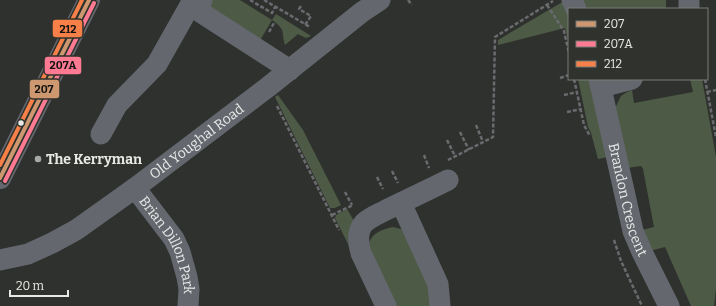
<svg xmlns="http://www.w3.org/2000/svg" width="716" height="306" viewBox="0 0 716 306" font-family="Bitter,serif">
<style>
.green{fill:#4d5a45}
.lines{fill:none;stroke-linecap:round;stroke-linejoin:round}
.path{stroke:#696b6f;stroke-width:2.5;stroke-dasharray:4 2;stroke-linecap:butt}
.minor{stroke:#65676f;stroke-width:21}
.major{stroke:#65676f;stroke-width:22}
.bus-1-casing{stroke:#2f322d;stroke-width:7}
.bus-2-casing{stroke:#2f322d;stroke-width:7}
.bus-3-casing{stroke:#2f322d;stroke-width:7}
.bus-1{stroke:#cd976f;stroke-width:4}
.bus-2{stroke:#fe7a93;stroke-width:4}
.bus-3{stroke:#f78048;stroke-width:4}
.bus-dot{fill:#e7e9e6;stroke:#2f322d;stroke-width:1.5}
.poi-dot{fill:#a7a9a6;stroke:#2f322d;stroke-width:1.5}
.labels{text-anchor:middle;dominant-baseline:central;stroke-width:3;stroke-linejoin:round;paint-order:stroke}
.street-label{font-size:14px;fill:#e7e9e6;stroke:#2f322d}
.poi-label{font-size:14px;font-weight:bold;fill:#e7e9e6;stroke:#2f322d;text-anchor:start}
.line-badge{stroke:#2f322d;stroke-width:1.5}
.pale-badge-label{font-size:11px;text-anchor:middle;font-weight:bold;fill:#111}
</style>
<rect width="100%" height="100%" fill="#2f312e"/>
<path class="green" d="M210,0H240L272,20L276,14L311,36L306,38L298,34L285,45C281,31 286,30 272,20L258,44L207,12Z
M583,0H666V9H587Z
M564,1L569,11V44L565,28L498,45V40Z
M578,79H590L608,157L598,159L591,133L588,127Z
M690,79H702L716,157V288L714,306H691L665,247L650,251L642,230L654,227L643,169L641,166L627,168L615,108L621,96L627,92L632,90L634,103L693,92Z
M278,95L303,130L341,205L335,208H330L275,97Z
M347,209L354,221L352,252L335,218L336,215Z
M393,227L401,229L405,233L432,286V306H394L376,272L369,243C372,233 383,229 393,227Z"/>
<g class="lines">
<path class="path" d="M250,0L272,13L275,7
M264,0L310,27
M408,0L412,5
M547,5L564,31L569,53
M301,6L299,9L311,16L305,25
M269,32L274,23
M707,34H708
M560,78L569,75
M574,79L584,125L590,136
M705,79L716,137
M707,92L716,90
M564,95L577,92
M277,106L339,230
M567,112L581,109
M476,125L483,142
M460,132L469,150
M447,140L455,156
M424,155L429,168
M448,160L493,137L495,37L553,1
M392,171L398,183
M377,177L383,189
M345,192L352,205
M332,215L353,205
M614,240L621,261L642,306"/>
<g class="minor">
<path d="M202,0L199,8L200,12L290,70"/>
<path d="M572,0L576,9"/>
<path d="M689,9V0"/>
<path id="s1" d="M599,79L633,231L642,252L669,306"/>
<path d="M601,87L632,79"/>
<path d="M101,134L117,105L157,64L193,0"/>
<path id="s2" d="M135,188L174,239L180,252L187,277L189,289L188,306"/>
<path d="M401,203L438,284L440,306"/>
<path id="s3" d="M0,260L28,254L52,243L76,230L135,188L268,87L362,12L380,0"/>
<path d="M386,306L361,253C358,243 357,231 364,223C370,217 379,214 386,210C407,200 428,190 448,180"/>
</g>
<path class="major" d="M0,178L89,0"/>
<g class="bus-1-casing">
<path id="bus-1" d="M0,178L89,0"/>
</g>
<g class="bus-2-casing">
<path id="bus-2" d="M5,181L94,3"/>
</g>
<g class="bus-3-casing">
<path id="bus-3" d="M0,165L82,0"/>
</g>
<use href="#bus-1" class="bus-1"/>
<use href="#bus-2" class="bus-2"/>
<use href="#bus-3" class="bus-3"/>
</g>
<circle class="bus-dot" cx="21" cy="123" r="3.5"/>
<circle class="poi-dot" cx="38" cy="159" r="4"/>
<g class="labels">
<g class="street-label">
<text stroke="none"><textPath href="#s3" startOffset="232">Old Youghal Road</textPath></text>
<text stroke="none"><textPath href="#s1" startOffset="124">Brandon Crescent</textPath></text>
<text stroke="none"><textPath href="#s2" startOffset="67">Brian Dillon Park</textPath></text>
</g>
<g class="poi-label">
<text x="46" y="159">The Kerryman</text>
</g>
</g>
<g class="line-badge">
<rect x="52" y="19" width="31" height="19" rx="4" fill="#f78048"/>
<rect x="44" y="56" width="38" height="19" rx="4" fill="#fe7a93"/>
<rect x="29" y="79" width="31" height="20" rx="4" fill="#cd976f"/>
</g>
<g class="pale-badge-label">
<text x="68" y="33">212</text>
<text x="63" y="69">207A</text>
<text x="44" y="93">207</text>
</g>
<rect x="568" y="8" width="140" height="72" fill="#2f322d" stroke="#797b77"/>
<rect x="576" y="21" width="20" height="6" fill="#cd976f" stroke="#797b77"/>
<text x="604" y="28" font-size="12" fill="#e7e9e6">207</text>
<rect x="576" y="41" width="20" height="6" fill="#fe7a93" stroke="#797b77"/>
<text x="604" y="48" font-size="12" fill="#e7e9e6">207A</text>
<rect x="576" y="61" width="20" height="6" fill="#f78048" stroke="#797b77"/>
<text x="604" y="68" font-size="12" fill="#e7e9e6">212</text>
<path d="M10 290v6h58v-6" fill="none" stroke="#e7e9e6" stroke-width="2"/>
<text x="16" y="290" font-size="12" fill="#e7e9e6" stroke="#2f322d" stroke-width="3" paint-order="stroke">20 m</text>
</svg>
